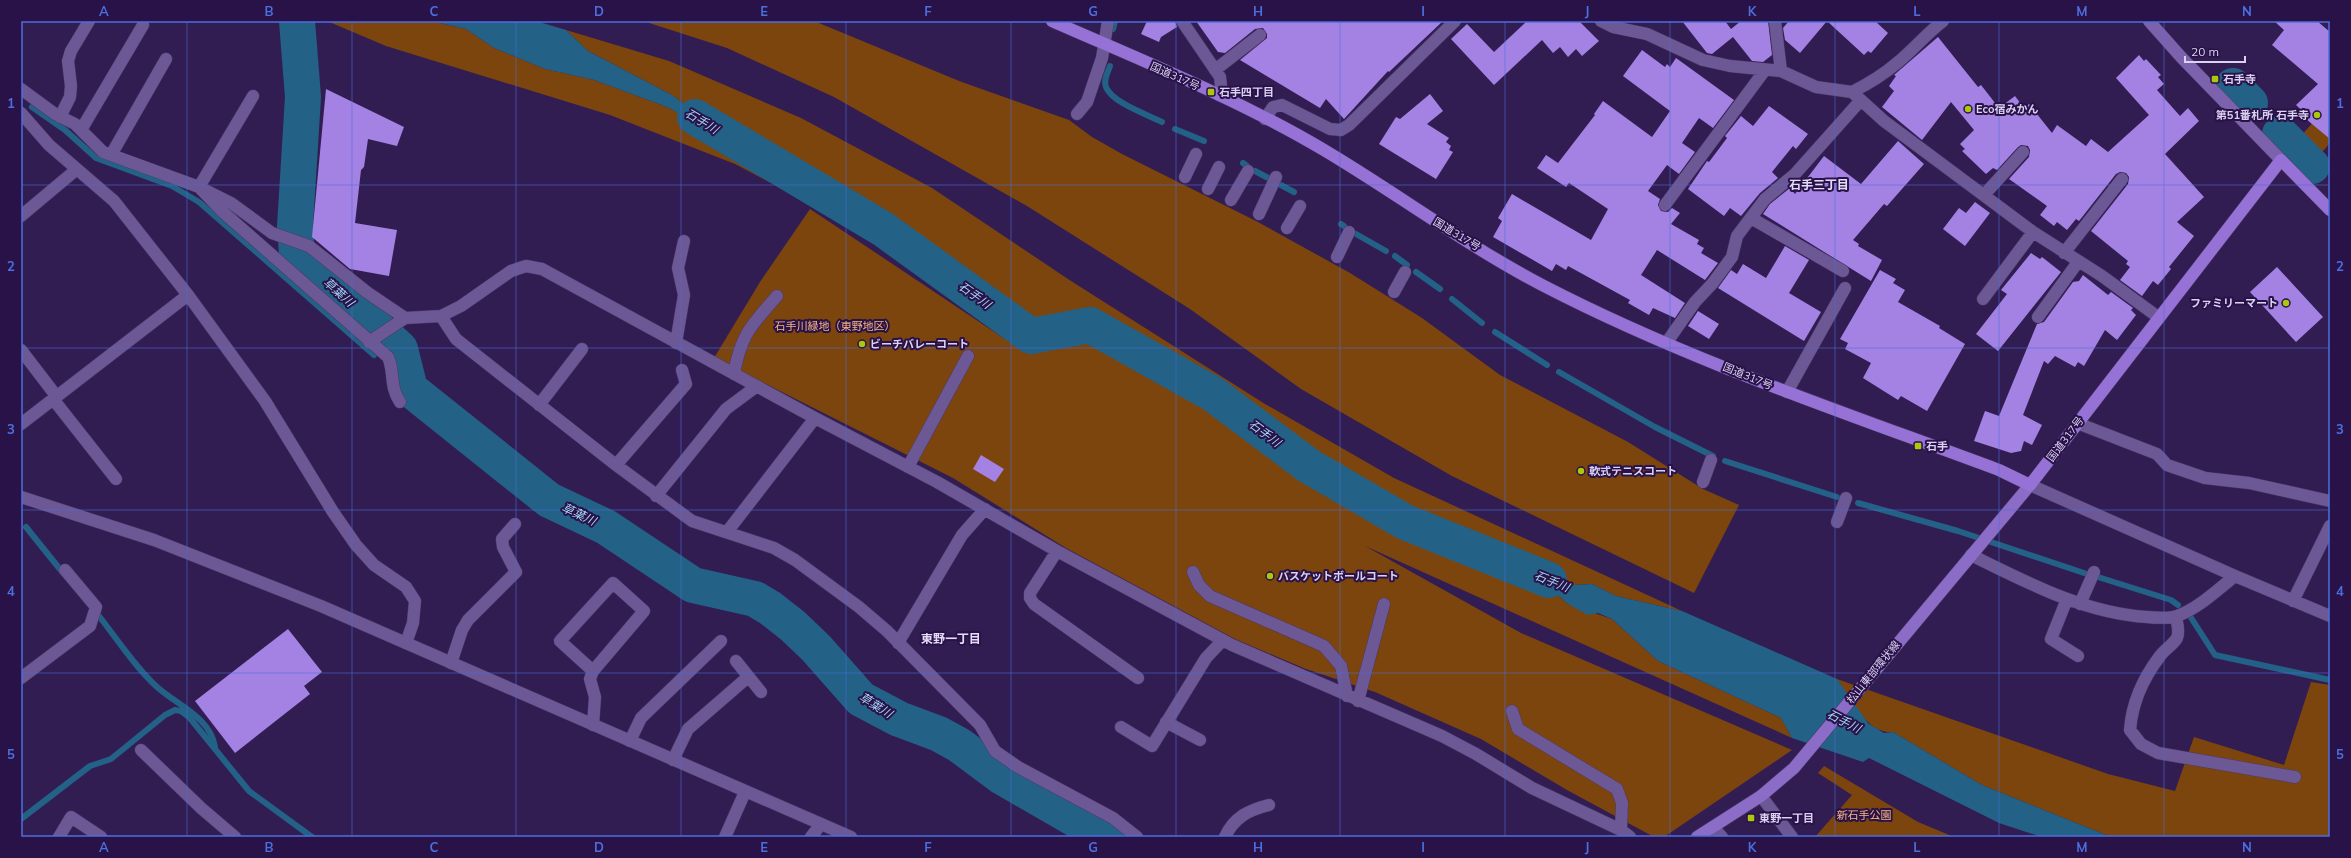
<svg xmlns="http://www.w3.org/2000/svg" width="2351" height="858" viewBox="0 0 2351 858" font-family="Mulish,'Noto Sans JP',sans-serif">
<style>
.green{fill:#7d450e}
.water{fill:#236186}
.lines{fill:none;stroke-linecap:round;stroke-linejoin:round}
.stream{stroke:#236186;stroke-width:6}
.river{stroke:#236186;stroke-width:36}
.building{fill:#a382e3}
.minor-casing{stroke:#4d3868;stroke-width:13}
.tertiary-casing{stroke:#4d3868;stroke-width:13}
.secondary-casing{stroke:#4d3868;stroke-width:13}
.primary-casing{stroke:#4d3868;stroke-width:13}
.trunk-casing{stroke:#4d3868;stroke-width:13}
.minor{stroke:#6c5894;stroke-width:12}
.tertiary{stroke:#6c5894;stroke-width:12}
.secondary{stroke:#7c62ad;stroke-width:12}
.primary{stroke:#8b6cc6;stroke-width:12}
.trunk{stroke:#9672d6;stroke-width:12}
.grid{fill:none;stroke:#4c6fdf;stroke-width:1;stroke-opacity:0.55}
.poi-dot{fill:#adc60e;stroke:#281248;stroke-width:1.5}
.labels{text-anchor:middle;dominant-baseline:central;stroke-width:4;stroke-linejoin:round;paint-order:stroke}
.street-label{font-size:11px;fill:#dbd1f3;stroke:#281248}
.poi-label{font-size:11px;font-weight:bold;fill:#dbd1f3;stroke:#281248;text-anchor:start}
.park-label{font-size:11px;fill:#f8b581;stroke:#281248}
.water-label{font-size:12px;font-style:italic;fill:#a5d6f7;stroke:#281248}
.neighbourhood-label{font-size:12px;font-weight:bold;fill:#e3dbf7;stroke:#281248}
.neatline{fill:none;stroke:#4c6fdf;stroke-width:1.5}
.grid-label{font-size:13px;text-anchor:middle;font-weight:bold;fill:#4c6fdf}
</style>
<rect width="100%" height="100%" fill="#321d53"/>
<path class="green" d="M327,21H432L466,29L494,48L545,69L594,80L667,107L735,142L672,95L588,51L566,30L669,61L801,118L932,188L1071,281L1265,404L1394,478L1682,611L1616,596L1592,584L1574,585L1519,561L1504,562L1551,589L1568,604L1612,619L1658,661L1781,718L1792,738L1365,546L1521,633L1792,750L1664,837H1654L1567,790L1481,739L1375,692L1306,669L1235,639L1066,548L953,478L714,358L760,282L810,209L1026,353L948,292L873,237L735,164L610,115L386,46Z
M643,21H814L959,81L1069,120L1092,137L1122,154L1256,221L1350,273L1422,318L1500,375L1628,442L1703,489L1739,505L1694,593L1452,476L1301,389L1190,309L1027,206L834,97L727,48Z
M2330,104V143L2317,158L2297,140Z
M1837,679L2108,774L2175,791L2194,737L2284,765L2311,682L2330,685V837H2111L1982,785L1893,732C1867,735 1850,697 1837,679Z
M1824,766L1918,822L1954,837H1815L1852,795L1818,773Z"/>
<path class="water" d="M432,21H536L566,30L588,51L672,95L738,144L667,107L594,80L545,69L494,48L466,29Z
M1519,561L1574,585L1592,584L1616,596L1682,611L1837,679L1868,723L1884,733L1893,732L1982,785L2111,837H2042L1999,823L1869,758L1863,762L1792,738L1781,718L1658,661L1612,619L1598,613L1588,615L1568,604L1551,589L1503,562Z"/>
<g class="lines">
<path class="stream" d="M1113,29L1115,21
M1110,66C1108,72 1103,80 1106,87C1111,102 1148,115 1162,122
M32,107L65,130L96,158L172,186L199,202L374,355
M1175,129L1204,141
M1243,163L1247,166
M1255,171L1270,179
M1277,183L1294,192
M1341,224L1344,226
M1356,234L1386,251
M1395,256L1407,265
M1416,272L1440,289
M1452,299L1482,323
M1495,332L1547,365
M399,371L406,374
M1559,372L1655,427L1713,456
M1725,461L1837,497
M1858,503L1958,531L2087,574
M26,527L63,573
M2098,577L2171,600L2178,605
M99,616C117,639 135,667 157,687C177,705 210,717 215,747
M2190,616L2215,655L2330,680
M21,819L90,766L111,759L165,715L175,710L181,711L189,717L249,791L312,837"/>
<path class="river" d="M297,21L303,97L295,226L297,254L400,349L410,389L549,500L606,527L693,585L755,599L770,608L793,626L816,648L861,699L899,719L939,734L959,745L1002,777L1106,837
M2233,86L2250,103
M695,117L883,229L1031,336L1090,325L1213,394L1309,466L1405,522L1549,580
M2280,134L2312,166"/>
</g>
<path class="building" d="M1147,21H1175L1177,27L1161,37L1159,42L1141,34Z
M1196,21H1443L1389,72L1388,71L1344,119L1326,99L1320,108L1240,60L1267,38V34L1263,28L1255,29L1225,53L1218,52Z
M1527,21H1579L1599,41L1582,56L1576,49L1568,57L1560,47L1553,53L1542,40L1494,85L1451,39L1467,24L1494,52Z
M1682,21H1725L1731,29L1741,21H1768L1772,55L1763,62L1752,61L1733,37L1712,54L1707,53Z
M1789,21H1875L1888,33L1871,53L1868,51L1864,55L1827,21L1800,53L1785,40L1783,28Z
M2274,21H2317L2330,32V139L2306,119L2308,116L2296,105L2318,84L2272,45L2284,30Z
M1938,37L1978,87L1981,85L1999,108L2015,96L2024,108L2029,104L2052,133L2057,125L2086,146L2091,139L2108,152L2149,115L2116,78L2139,55L2144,61L2146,59L2161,75L2158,77L2164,84L2157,90L2180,116L2188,108L2199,121L2165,154L2204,197L2177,222L2194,236L2169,267L2171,269L2158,285L2153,281L2142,296L2120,280L2130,267L2126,264L2128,261L2091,231L2128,184L2129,177L2126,173L2120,172L2116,174L2079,221L2076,219L2067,230L2057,222L2054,226L2040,215L2047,206L2009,179L2029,157L2030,150L2028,146L2021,145L2018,147L1997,170L1993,168L1986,174L1962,151L1965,149L1960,144L1974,130L1951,102L1922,140L1882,107L1894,91L1889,86L1896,76L1894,75Z
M1642,50L1665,67L1667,64L1670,67L1676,58L1734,100L1713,128L1699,118L1682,143L1695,152L1679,174L1667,165L1648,191L1660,199L1658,205L1661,211L1668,212L1672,208L1680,213L1671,224L1699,240L1697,244L1704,248L1701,253L1718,263L1705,280L1657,250L1641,275L1685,303L1675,318L1653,308L1649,315L1628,303L1630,300L1568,266L1566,270L1556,264L1552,271L1493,237L1502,221L1498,218L1512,194L1591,240L1608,209L1569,183L1566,187L1537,168L1546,155L1558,163L1595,115L1594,114L1603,101L1652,137L1670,111L1623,76Z
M326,89L404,127L397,146L368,139L364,167L361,170L355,223L397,230L389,276L350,269L312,237Z
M1430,94L1443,111L1427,124L1449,138L1446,142L1451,146L1449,150L1453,152L1436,179L1379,144L1396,117L1400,119Z
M1769,106L1808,134L1796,149L1793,146L1772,172L1778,178L1760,193L1741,216L1730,208L1724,216L1688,189L1707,161L1709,162L1727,138L1725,136L1741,116L1753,126Z
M1898,141L1924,164L1887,206L1884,204L1853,240L1859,244L1858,246L1882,260L1871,281L1763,214L1770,204L1790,188L1795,194L1824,156L1861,184Z
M1975,202L1990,213L1965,246L1943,229L1959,208L1966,213Z
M1785,246L1809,260L1789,293L1821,312L1804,341L1718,288L1731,270L1737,274L1743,264L1766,278Z
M2031,253L2040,259L2042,257L2061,272L1998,351L1976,334L2007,294L2001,290Z
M2277,267L2323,317L2296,342L2250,292Z
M1880,270L1896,279L1893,283L1905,290L1898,302L1940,326L1939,328L1965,344L1927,411L1901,396L1898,400L1863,378L1871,363L1845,349L1848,343L1840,339Z
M2083,275L2108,295L2111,292L2133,308L2131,310L2136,315L2117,340L2105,330L2084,366L2078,362L2075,367L2055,356L2048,364L2044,361L2023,415L2042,425L2032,445L2024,441L2021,451L2011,453L1974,441L1985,411L1999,416L2037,324L2044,322L2073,282L2079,281Z
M1698,311L1719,324L1709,339L1688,326Z
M981,455L1004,469L995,482L973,469Z
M288,629L322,672L304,686L310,694L235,753L195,701Z"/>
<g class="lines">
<g class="minor-casing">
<path id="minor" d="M1182,21L1220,77L1221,86L1219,95
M1601,21L1613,27L1647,34L1703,60L1730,66L1781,71L1816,87L1852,92L1884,121L2033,232L2102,276L2158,317
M1775,21L1781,71
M1215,70L1260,35
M21,89L55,114L75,124L103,152L199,187L231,203L272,233L309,246L368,293L405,318L441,316L461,306L511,271L526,266L542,269L815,418L937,482L1057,551L1232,645L1442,736L1476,754L1532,788L1621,830L1630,837
M1852,92C1868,84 1883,75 1897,63C1913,50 1926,34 1943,21
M253,96L199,187L224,213L388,357C395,373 389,386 400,402
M21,113L49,145L114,201L188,295L265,401L333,512L356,545L374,565L406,587L415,601L413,623L406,643
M1077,114L1087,102L1102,58L1108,21
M60,117L70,97L71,86L68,61L71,51L89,21
M1265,119L1273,107L1282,105L1330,129L1341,130L1349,125L1455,21
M81,130L143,25
M111,155L166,59
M1185,177L1196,154
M1208,189L1219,167
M1984,195L2023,152
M1231,200L1248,171
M1665,205L1765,70
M1259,214L1276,177
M21,216L77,169
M1751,218L1843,271
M1287,228L1300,206
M2064,253L2122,179
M1337,257L1349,232
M1394,292L1405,272
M1983,299L2033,232
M441,316L456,339L616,465L692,521L774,548L795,560L859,607L887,631L980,725L995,751L1018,767L1113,818L1137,837
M2038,317L2078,262
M369,342L405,318
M1667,342L1695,302L1712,284L1732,257L1737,236L1765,199L1795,174L1861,100
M676,343L684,295L678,268L684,241
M21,350L57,397
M734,374C741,334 751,326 777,296
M1787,392L1845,288
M53,399L116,479
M539,405L582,349
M2077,423L2157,454L2167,465L2205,478L2249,483L2330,501
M21,424L188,295
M616,465L686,384L682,370
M908,467L968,356
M1703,482L1711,460
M2030,485L2235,576L2330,616
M656,496L726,409L757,386
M1837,522L1846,498
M727,532L815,418
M1057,551L1030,593V598L1034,604L1138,678
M1971,555C2028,583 2084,613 2147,617C2157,618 2168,619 2177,616C2199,608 2217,590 2235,576
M1193,572L1199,585L1210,596L1324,646L1341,666L1347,696
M2067,599L2051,639L2078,656
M2293,601L2330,526
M2080,604L2094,572
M2176,617C2177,623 2180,631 2177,638C2174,644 2164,650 2160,656C2144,677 2132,703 2130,730L2141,744L2158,753L2295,777
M898,643L962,535L985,509
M736,661L761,692
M451,663L462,630L468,620L516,572L503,547L502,539L515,524
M593,671L560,641L613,583L644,611L593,671L590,679L595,697L593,725
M21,678L90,626L96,607L65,570
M1358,701L1384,604
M1512,711L1518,729L1617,789L1622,803L1621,830
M1166,722L1200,740
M1121,727L1152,746L1206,658L1223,640
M630,741L641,718L721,641
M141,750L201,808L235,837
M673,760L688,729L748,677
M1761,796L1792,837
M1713,827L1722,837
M59,837L71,817L101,837
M725,837L745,792
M811,837L821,824
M1225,837C1234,817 1249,810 1269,805"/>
</g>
<g class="tertiary-casing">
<path id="tertiary" d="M21,497L154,540L321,606L851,837"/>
</g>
<g class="secondary-casing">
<path id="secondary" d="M2149,21L2181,57L2281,160"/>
</g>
<g class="primary-casing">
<path id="primary" d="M1697,837L1761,796L1794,768L2030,485"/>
</g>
<g class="trunk-casing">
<path id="trunk" d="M1052,21C1143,61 1238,99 1324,150C1398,194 1467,246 1544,286C1689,361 1846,413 1999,470L2030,485L2281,160L2330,210"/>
</g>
<use href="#minor" class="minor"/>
<use href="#tertiary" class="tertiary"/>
<use href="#secondary" class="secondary"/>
<use href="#primary" class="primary"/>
<use href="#trunk" class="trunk"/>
</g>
<path class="grid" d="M187,21V837M352,21V837M516,21V837M681,21V837M846,21V837M1011,21V837M1176,21V837M1340,21V837M1505,21V837M1670,21V837M1835,21V837M1999,21V837M2164,21V837M21,185H2330M21,348H2330M21,510H2330M21,673H2330"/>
<g class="poi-dot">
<rect x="2211" y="75" width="8" height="8" rx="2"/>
<rect x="1207" y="88" width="8" height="8" rx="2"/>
<circle cx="1968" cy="109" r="4"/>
<circle cx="2317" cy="115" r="4"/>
<circle cx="2286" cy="303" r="4"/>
<circle cx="862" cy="344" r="4"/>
<rect x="1914" y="442" width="8" height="8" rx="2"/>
<circle cx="1581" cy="471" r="4"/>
<circle cx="1270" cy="576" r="4"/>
<rect x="1747" y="814" width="8" height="8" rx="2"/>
</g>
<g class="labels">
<g class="street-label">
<text transform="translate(1175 76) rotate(24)">国道317号</text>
<text transform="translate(1457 234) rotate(31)">国道317号</text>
<text transform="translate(1748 376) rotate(22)">国道317号</text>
<text transform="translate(2065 439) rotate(-53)">国道317号</text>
<text transform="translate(1873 672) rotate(-51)">松山東部環状線</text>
</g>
<g class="poi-label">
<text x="2223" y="79">石手寺</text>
<text x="1219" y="92">石手四丁目</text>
<text x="1976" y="109">Eco宿みかん</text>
<text x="2309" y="115" text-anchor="end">第51番札所 石手寺</text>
<text x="2278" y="303" text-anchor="end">ファミリーマート</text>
<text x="870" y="344">ビーチバレーコート</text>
<text x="1926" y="446">石手</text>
<text x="1589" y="471">軟式テニスコート</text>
<text x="1278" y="576">バスケットボールコート</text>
<text x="1759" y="818">東野一丁目</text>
</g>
<g class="park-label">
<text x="835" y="326">石手川緑地（東野地区）</text>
<text x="1864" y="815">新石手公園</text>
</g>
<g class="water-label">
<text transform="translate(702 121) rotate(31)">石手川</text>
<text transform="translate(339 292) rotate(42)">草葉川</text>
<text transform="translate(975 295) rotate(36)">石手川</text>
<text transform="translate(1265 433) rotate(37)">石手川</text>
<text transform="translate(579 514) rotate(25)">草葉川</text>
<text transform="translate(1552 581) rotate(22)">石手川</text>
<text transform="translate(876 705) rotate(32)">草葉川</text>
<text transform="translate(1844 721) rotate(27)">石手川</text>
</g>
<g class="neighbourhood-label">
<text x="1819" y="184">石手三丁目</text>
<text x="951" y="638">東野一丁目</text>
</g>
</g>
<rect width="2351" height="858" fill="none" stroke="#281248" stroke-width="44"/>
<path d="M2185 56v6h60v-6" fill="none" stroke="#dbd1f3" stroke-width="2"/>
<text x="2191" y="56" font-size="12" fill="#dbd1f3" stroke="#281248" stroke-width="3" paint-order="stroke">20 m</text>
<rect x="22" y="22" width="2307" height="814" class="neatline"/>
<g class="grid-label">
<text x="104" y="16">A</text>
<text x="269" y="16">B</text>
<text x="434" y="16">C</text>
<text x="599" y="16">D</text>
<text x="764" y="16">E</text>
<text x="928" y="16">F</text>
<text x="1093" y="16">G</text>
<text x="1258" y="16">H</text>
<text x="1423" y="16">I</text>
<text x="1587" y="16">J</text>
<text x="1752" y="16">K</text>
<text x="1917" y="16">L</text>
<text x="2082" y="16">M</text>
<text x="2247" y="16">N</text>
<text x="11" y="108">1</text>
<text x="2340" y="108">1</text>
<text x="11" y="271">2</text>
<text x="2340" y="271">2</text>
<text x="11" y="434">3</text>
<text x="2340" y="434">3</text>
<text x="11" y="596">4</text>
<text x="2340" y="596">4</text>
<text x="11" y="759">5</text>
<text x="2340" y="759">5</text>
<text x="104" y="852">A</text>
<text x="269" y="852">B</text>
<text x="434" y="852">C</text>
<text x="599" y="852">D</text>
<text x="764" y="852">E</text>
<text x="928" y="852">F</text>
<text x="1093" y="852">G</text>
<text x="1258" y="852">H</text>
<text x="1423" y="852">I</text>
<text x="1587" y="852">J</text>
<text x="1752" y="852">K</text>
<text x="1917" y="852">L</text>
<text x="2082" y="852">M</text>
<text x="2247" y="852">N</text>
</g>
</svg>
